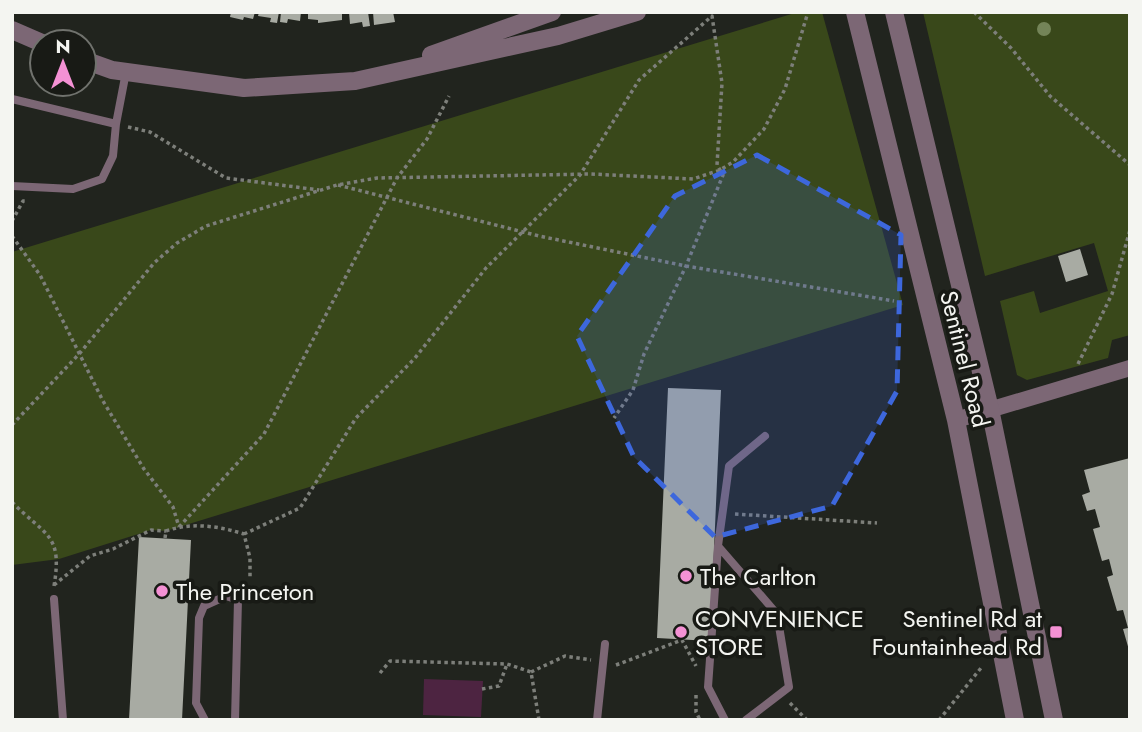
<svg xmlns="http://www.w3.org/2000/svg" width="1142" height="732" viewBox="0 0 1142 732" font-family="Jost,sans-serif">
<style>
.green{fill:#39481a}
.water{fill:#4d2441}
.building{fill:#a8aba3}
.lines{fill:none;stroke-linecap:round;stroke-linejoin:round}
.path{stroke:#7d7f7a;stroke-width:3.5;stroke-dasharray:3.5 3.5;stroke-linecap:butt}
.service{stroke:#7c6775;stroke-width:8}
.minor{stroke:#7c6775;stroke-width:16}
.tertiary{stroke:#7c6775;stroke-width:18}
.tree{fill:#748458}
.marked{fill:#3d67dc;fill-opacity:0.2;stroke:#3d67dc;stroke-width:5;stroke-dasharray:14 9;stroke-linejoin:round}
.poi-dot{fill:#f491d4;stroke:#181a15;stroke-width:2.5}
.labels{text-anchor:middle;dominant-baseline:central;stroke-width:7;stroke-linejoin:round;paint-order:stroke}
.street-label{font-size:24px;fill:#f4f5f1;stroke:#181a15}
.poi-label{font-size:24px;fill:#f4f5f1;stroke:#181a15;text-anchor:start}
</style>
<rect width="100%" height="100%" fill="#21241e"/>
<path class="green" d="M798,12H822L903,305L166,531L151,530L59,559L12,565V252Z
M923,12H1130V335L1112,340L1108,358L1027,380L1017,375L1000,301L1034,291L1040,313L1108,291L1094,243L985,276Z"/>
<path class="water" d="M424,679L483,681L481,717L423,715Z"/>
<path class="building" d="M231,12H255L253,19L244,17L243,20L230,17Z
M259,12H279L277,23L270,22L271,18L258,16Z
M281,12H301L300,21L288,19L287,23L280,22Z
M308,12H342V20L318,23V20L308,19Z
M349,12H368L370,26L363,27L362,22L350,24Z
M373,12H393L395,22L374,25Z
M1080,249L1088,275L1066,282L1058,256Z
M668,388L721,390L710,641L657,638Z
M1130,458V650H1129L1123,629L1128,628L1123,610L1117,611L1107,577L1113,575L1109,559L1102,561L1093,529L1100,527L1095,509L1087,511L1082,495L1090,492L1084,470Z
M139,537L191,540L182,720H129Z"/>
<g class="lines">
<path class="path" d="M974,12L1011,48L1050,96L1130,165
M128,127L150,132L226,178L319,190
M338,185L539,236L686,266L894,301
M12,221L23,201H27
M12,236L40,275L103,401L144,469L173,507L179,527
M1078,364L1112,294L1130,230
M12,425L80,353L154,263L177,243L206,226L337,185L377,178L591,174L693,179L720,170L733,162L764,129L785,89L808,12
M12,502C45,536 63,533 54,586
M735,514L877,523
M179,527L264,434L397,178L427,139L449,96
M244,534L300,508L356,418L415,358L486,268L580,175L639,80L712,16L722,83L717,165L723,175L686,266L644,354L633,390L614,418
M165,538L166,531C191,522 219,526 244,534L250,558V579
M54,585L90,556L113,549L151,530L166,531
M616,665L682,640L696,666
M531,672L565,656L591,660
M380,673L390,661L507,664L531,672L539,720
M482,689L499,686L507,664
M696,695V712L700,720
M790,703L807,720
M939,720L981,668"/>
<path class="service" d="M12,99L116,124L126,72
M12,186L73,189L102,179L113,156L116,124
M718,546L708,687L725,720
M54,599L63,720
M205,720L196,703L199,618L204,606L226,596L238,600L235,720
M597,720L605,644
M746,720L789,687L777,614L718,546L729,466L765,436"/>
<path class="minor" d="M956,420L1130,368"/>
<path class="tertiary" d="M855,12L956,420L1015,720
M894,12L990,409L1054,720
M12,30L42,43
M431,55L552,12
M84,60L112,70L244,88L355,81L558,36L637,12"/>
</g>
<circle class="tree" cx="1044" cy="29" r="7"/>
<path class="marked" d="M757,155L901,235L897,391L832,506L715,537L634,457L577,336L675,196Z"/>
<g class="poi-dot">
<circle cx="686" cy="576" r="7"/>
<circle cx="162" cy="591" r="7"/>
<circle cx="681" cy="632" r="7"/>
<rect x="1049" y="625" width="14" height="14" rx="3.5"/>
</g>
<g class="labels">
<g class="street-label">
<text transform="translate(965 359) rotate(76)">Sentinel Road</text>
</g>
<g class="poi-label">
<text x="700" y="576">The Carlton</text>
<text x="176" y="591">The Princeton</text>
<text x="695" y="618">CONVENIENCE<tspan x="695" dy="28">STORE</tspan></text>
<text x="1042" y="618" text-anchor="end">Sentinel Rd at<tspan x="1042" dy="28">Fountainhead Rd</tspan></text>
</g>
</g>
<rect width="1142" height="732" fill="none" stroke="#f4f5f1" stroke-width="28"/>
<g transform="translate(63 63)"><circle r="33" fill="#181a15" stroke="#70726d" stroke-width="2"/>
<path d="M0-5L12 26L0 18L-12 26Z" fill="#f491d4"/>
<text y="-10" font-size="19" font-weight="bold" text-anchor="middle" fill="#f4f5f1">N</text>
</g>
</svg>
